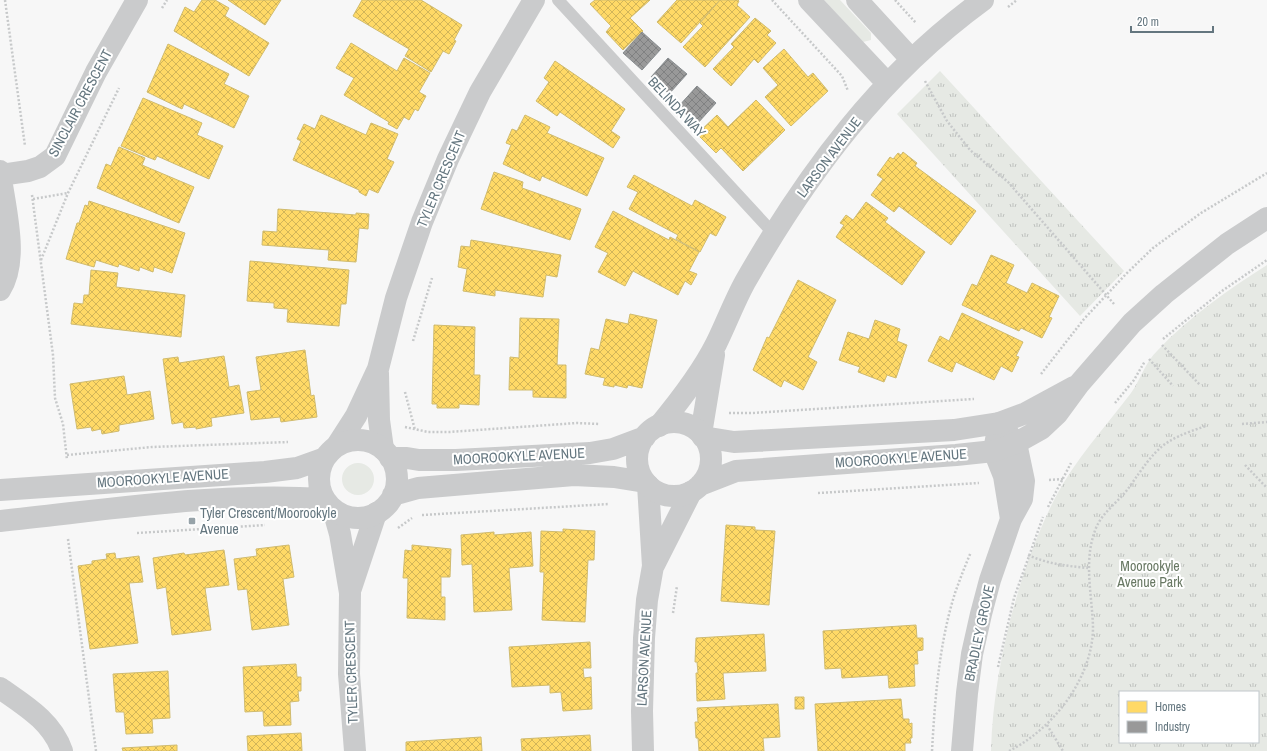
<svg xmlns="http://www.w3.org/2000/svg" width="1267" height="751" viewBox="0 0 1267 751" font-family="'Archivo Narrow',sans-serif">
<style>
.grass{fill:url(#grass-tufts);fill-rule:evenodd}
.garden{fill:#e6e9e4}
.homes{fill:url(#homes-cross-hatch);stroke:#d0bb6e}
.industry{fill:url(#industry-cross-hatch);stroke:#898e91}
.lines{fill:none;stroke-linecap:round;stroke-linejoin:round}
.path{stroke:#c7c9ca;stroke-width:2.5;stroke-dasharray:2 2;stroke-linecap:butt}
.service{stroke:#cacbcc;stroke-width:12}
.minor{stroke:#cacbcc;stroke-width:22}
.tertiary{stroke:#cacbcc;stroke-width:22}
.poi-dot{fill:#97a3a9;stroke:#fff;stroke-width:1.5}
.labels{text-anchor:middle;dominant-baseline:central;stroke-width:4;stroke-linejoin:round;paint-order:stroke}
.street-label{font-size:14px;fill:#64767f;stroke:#fff}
.poi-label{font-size:14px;fill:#64767f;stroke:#fff;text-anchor:start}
.park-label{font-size:14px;fill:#687863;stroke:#fff}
</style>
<defs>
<pattern id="grass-tufts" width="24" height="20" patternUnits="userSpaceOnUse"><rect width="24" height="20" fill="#e6e9e4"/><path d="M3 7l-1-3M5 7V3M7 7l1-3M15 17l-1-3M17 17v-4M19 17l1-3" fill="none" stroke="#bec1be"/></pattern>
<pattern id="homes-cross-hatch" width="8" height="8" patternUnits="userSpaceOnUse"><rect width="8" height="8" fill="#ffd966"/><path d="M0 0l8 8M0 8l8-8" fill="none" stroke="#d2b559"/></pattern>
<pattern id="industry-cross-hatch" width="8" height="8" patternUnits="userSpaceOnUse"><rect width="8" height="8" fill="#999"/><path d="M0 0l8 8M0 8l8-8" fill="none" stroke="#808182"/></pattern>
</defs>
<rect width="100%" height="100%" fill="#f7f7f7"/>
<path class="grass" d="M940,71L1124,271L1080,316L897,114Z
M1267,265V751H991C993,670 1018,571 1055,498C1075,460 1105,427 1131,393C1141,379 1145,362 1158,350C1189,317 1229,289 1267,265ZM1120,692H1258V742H1120Z"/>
<path class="garden" d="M824,0H840L871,33V40L863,42Z
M342 479a16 16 0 1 1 32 0a16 16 0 1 1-32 0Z"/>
<path class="homes" d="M202,0H215L229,8L225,16L269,43L249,76L174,31L185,7L194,12Z
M228,0H281L265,25Z
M362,0H421L462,25L454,40L456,41L449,54L443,51L431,72L405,56L409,49L353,16Z
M595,0H650L630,18L643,31L623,50L606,32L611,26L590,4Z
M677,0H720L681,43L657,22Z
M720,0H738L739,1L737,5L750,17L705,67L683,47L703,26L700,23Z
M755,18L771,31L767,35L776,43L758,63L754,59L731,86L713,69L734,47L731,44Z
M351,43L397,71L404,58L430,73L419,92L426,96L418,111L415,109L409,120L404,117L397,129L388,124L389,122L344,95L354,78L336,68Z
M168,44L229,74L224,84L249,96L234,128L184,104L182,109L147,92Z
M784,49L808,77L813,73L828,91L791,126L765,97L778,85L763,68Z
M555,61L625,109L611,131L620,137L613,148L560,112L557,116L536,101L549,82L544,78Z
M143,98L202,123L197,135L223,146L209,179L157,156L155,160L121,146Z
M756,100L785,130L743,171L721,148L716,153L697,134L717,115L728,127Z
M321,115L366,135L371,123L398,134L387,159L394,162L378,193L369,189L366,196L359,192V190L293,160L301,141L297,139L304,124L315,129Z
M525,115L550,127L547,133L604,158L587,196L542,176L540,181L503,164L511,145L506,143L512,129L517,131Z
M119,147L145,158L142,165L194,187L179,223L97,188L106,164L111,166Z
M903,152L917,163L915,166L976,211L951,245L899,206L894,212L871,195L883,179L877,175L890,157L893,159L898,153L901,155Z
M494,172L523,182L522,188L581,209L570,240L481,209Z
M634,175L692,206L695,200L726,217L716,236L710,233L700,252L676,239L678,235L629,209L638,192L627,187Z
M89,201L185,233L172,273L154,267L153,272L140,267L139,271L119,264L118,267L96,260L94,267L66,259L77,223H79L85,205L88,206Z
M866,202L888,218L885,222L925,252L902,285L836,237L844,225L840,223L846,215L853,220Z
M278,209L356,215V213L369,214L368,229L359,228L356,262L328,260L329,250L262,245L263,231L277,232Z
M613,211L669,240L670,237L699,252L689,271L697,274L691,285L685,281L678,295L633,271L625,286L598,272L608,253L595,247Z
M471,240L561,255L557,277L546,275L543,297L495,290V296L463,291L467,269L458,267L461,246L470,247Z
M991,255L1014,265L1006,283L1027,293L1032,283L1059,296L1049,317L1052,318L1042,338L1021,328L1019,331L962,305L972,284L977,286Z
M250,261L349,270L346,304H341L339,326L287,322L288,309L274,308V303L247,301Z
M91,270L118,273L116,287L185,295L181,337L71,324L74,303L83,304L84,295H89Z
M798,280L836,300L808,357L817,362L803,390L784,380L781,387L753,370L767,337L769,338Z
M962,313L1023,342L1016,356L1019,357L1012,372L1001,366L994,380L956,362L952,372L928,361L940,336L949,341Z
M630,314L657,320L642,388L628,385L627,388L614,385V387L603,385L605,378L585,374L591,348L599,350L606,319L628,324Z
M520,318L559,319L557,365H566V398L533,397V390H509L510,357L519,358Z
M875,320L900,329L897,341L907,345L896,378L887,375L884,382L858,372L860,367L839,360L848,332L869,339Z
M434,325L475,327L474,375H480L479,405L459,404V408H437V404H432Z
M305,350L311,396L314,395L317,417L281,422L280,417L251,420L247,392L261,390L256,357Z
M224,356L229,387L239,385L244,413L211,418L212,426L196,429V427L184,428L183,422L172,424L163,359L178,357L179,363Z
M124,376L127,395L150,391L154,419L119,425V431L102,434L101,429L92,431L91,427L77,429L70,384Z
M726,525L755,527V530L775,531L769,605L721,601Z
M563,529L595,531L594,560H588L585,622L542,620L544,572H540L541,531L563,532Z
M494,532V535L531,532L533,566L509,568L512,610L474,612L472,564L462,565L461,535Z
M289,545L294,577L283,579L289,625L252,630L247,589L238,590L234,559L257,556L256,549Z
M412,545L451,549L450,577H441V597H445V620L407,618L408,578H403L405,550L412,551Z
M224,550L229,585L205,588L211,630L172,635L166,587L157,589L153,558L184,553L185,555Z
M115,553L116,559L139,556L143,582L129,583L138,643L90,649L78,566L92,564V561L107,559L106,554Z
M916,625L917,638H923V650L917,651L918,664H914L915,686L889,688L888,675L842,678L841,668L825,669L823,631Z
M764,634L766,671L723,673L725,699L697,701L696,673H698L697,662H695L696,638Z
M590,642L591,668H583L584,678L591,677L592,709L563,711L561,692L550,693V685L512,687L509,647Z
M296,664L297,677H301V691H298L299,701L290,702L291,725L264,726L263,711L245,712L243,667Z
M168,671L170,718L152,719L153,733L126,734L124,712H116L113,674Z
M795,697H804V709H795Z
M901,699L903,719H909V724L912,723V738H910L911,743H905V751H818L815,704Z
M778,704L780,737L763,738L764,751H699L698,738H696L695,722H698L697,708Z
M301,733L302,751H248L247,736Z
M590,735L591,751H522L521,739Z
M481,737L482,751H406V742Z
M177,745V751H123L122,748Z"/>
<path class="industry" d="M642,32L661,49L642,70L623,53Z
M668,58L687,74L669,94L651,77Z
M697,86L716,103L697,124L678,107Z"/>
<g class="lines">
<path class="path" d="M5,0L25,146
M772,0L842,76L848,91
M895,0L916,23
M1008,7L1017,0
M162,8L167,0
M925,81L947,121L970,150L1008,182L1114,304
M32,195L53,355L55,398L63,424L67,460
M33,199L68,193
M41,260L68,193L119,88
M1163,339L1222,291L1267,260
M413,341L432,278
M1162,345L1200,385
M1149,359L1173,386
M1041,374L1084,319L1126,274L1153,248L1201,213L1267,173
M405,392L415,430
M1115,403L1134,380L1145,361
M729,413H753L974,399
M1242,424L1267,422
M405,427L428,432H449L577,423L599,424
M67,455L152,447L288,442
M1245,465L1267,488
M1049,480L1063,479
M818,493L979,483
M1048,507L1071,463
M422,515L609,504
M398,528L412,518
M137,533L265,525
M68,539L96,751
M1028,555C1048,564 1067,566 1088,568
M673,613L677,586
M998,667L1014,598L1043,517
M1047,725L1063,751
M932,751C935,698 939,644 955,593C960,579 965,566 971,552
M1009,751C1053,729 1093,678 1093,627C1092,593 1083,560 1096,528C1103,511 1120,501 1130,486C1157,448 1160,441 1206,426"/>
<path class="service" d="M558,0L774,234"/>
<path class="minor" d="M809,0L887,83
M857,0L911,59
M0,171C4,206 20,259 0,290
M0,175L28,171L40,167L55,156L96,72L137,0
M378,374L379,420L383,449
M659,426C678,403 702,372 716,344C726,324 734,302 745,282C808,172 880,75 983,0
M701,434L714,355
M997,434L994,451L1004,476L1011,519
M338,444L356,416L378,369L396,298L422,222L448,159L480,92L534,0
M333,509L340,534L350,593L349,674L355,751
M654,565L691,492
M351,588L376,513
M0,688C24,705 52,721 62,751
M643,751L642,711L644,638L647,600L653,566L648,485
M962,751L967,693L972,654L981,614L990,580L1011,519L1022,499L1024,481L1016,443L999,423"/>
<path class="tertiary" d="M637 459a37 37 0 1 1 74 0a37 37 0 1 1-74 0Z
M703,437L734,442L954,430L999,423L1026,413L1074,387
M319 479a39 39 0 1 1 78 0a39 39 0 1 1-78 0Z
M390,458H407L419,460H456L590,453L613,449L645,437
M700,485L736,471L956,455L994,451L1016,443L1041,429L1057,414L1079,384L1132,323L1164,294L1227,244L1267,218
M0,490L265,472L297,468L325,458
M393,495L418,488L574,475L614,477L645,482
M0,521C107,510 216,492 324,499"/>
</g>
<rect class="poi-dot" x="188" y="517" width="8" height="8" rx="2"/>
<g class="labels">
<g class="street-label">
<text transform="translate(80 103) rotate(-62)">SINCLAIR CRESCENT</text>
<text transform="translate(677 107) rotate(47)">BELINDA WAY</text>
<text transform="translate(829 157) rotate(-53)">LARSON AVENUE</text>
<text transform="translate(441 179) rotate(-67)">TYLER CRESCENT</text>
<text transform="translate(519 456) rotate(-3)">MOOROOKYLE AVENUE</text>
<text transform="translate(901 458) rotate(-4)">MOOROOKYLE AVENUE</text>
<text transform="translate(163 478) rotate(-4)">MOOROOKYLE AVENUE</text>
<text transform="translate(979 633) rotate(-78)">BRADLEY GROVE</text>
<text transform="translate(644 658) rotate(-87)">LARSON AVENUE</text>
<text transform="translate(351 672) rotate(-92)">TYLER CRESCENT</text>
</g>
<g class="poi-label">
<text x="200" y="513">Tyler Crescent/Moorookyle<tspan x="200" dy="16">Avenue</tspan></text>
</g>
<g class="park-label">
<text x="1150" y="566">Moorookyle<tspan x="1150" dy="16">Avenue Park</tspan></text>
</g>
</g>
<rect x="1119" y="691" width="140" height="52" fill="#ffffff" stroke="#c1c8cc"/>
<rect x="1127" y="701" width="20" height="12" fill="#ffd966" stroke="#c1c8cc"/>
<text x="1155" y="711" font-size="12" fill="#64767f">Homes</text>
<rect x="1127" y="721" width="20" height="12" fill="#999999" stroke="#c1c8cc"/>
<text x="1155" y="731" font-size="12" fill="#64767f">Industry</text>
<path d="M1131 26v6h82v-6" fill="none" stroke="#64767f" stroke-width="2"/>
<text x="1137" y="26" font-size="12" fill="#64767f" stroke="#ffffff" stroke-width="3" paint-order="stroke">20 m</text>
</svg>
